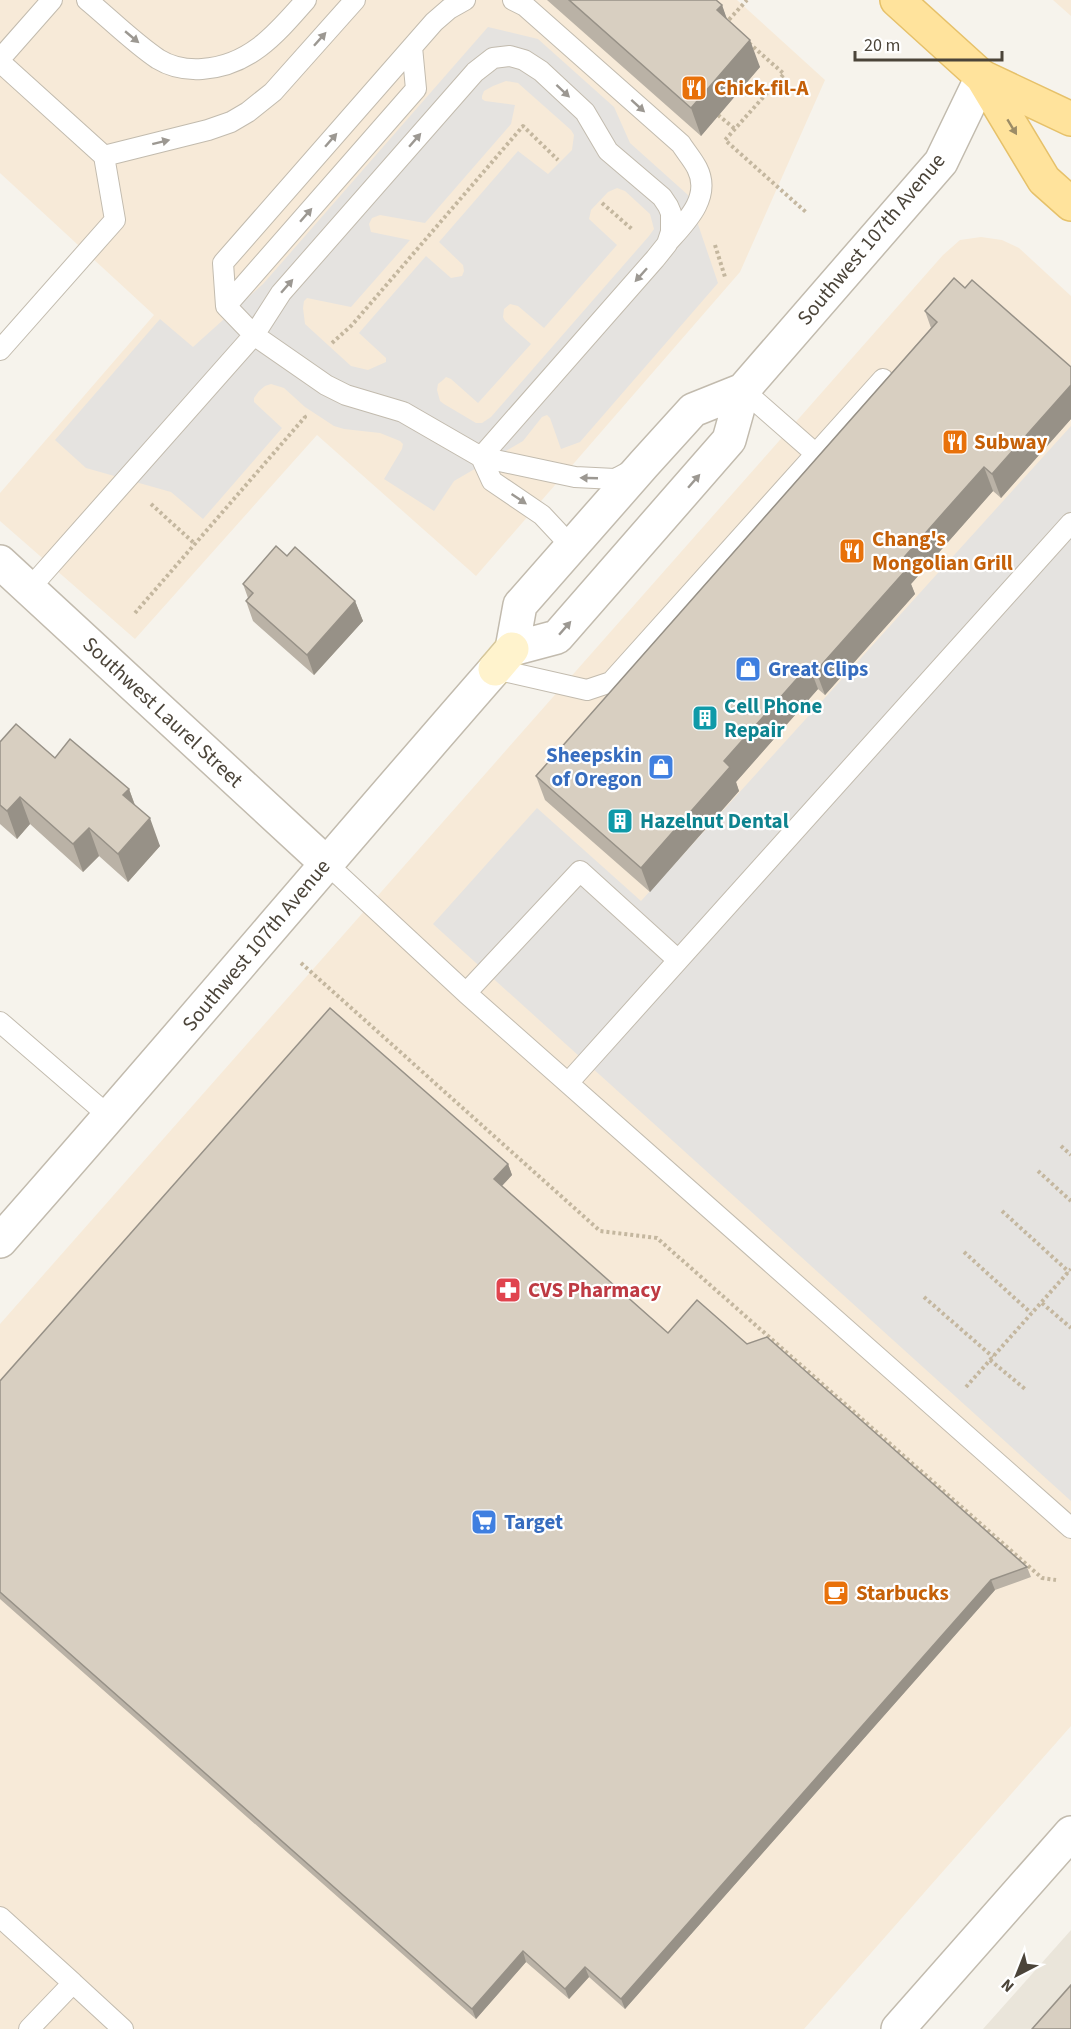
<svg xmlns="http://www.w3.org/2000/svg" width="1071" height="2029" viewBox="0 0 1071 2029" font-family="'Source Sans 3',sans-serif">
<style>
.residential{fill:#eae5da}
.commercial{fill:#f7ead8}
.parking{fill:#e5e3e0;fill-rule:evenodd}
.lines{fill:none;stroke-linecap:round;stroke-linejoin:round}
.lane-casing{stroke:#c2bbae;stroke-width:22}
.street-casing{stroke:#c2bbae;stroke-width:36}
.secondary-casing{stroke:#d6c79b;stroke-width:36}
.primary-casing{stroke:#e6c16a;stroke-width:36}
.path{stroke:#c4b79f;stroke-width:4;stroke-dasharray:3 3;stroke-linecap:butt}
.lane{stroke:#fff;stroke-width:20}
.street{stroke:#fff;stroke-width:33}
.secondary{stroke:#fff3cd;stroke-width:33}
.primary{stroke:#ffe39c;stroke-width:33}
.wall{fill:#bab2a6}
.shaded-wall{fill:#979187}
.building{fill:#d8cfc1;stroke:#979187;stroke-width:1.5}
.oneway{fill:#9c9892}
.oneway2{fill:#9c8c66}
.labels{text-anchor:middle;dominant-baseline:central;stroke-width:4.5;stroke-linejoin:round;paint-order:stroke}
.food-label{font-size:21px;font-weight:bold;fill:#c56008;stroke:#fff;text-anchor:start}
.street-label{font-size:21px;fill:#4b4439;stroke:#fff}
.shop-label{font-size:21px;font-weight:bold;fill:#366cbe;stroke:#fff;text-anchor:start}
.culture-label{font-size:21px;font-weight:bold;fill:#0d838f;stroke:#fff;text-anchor:start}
.health-label{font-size:21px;font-weight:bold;fill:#be3a42;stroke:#fff;text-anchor:start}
</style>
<rect width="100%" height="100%" fill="#f6f3ec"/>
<path class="residential" d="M1071,1930V2029H983Z"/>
<path class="commercial" d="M0,0H737L825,80L740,272L476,576L317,435L135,639L0,521V493L154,315L0,173Z
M1053,0H1071V16Z
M981,237L1002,240L1019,248L1071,296V1726L804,2029H0V1324L943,255L960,240Z"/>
<path class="parking" d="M488,27L538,39L614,107L630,143L688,195L718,283L580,442L561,449L550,418L547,415L542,417L523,441L454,481L434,511L384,479L402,449L403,444L400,441L380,433L344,429L334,426L305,407L284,388L271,384L265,386L259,391L254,398V402L282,428L203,519L171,492L86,468L55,440L160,319L193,347L263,284ZM506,81L518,83L571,130L574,135L572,150L548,174L518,151L439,242L463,265L464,271L462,276L451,278L426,256L359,333L386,358V362L368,370L351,366L305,324L303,308L304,301L307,298L351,307L410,240L371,232L369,224L372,218L380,215L425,223L511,124L515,105L485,101L482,99V96L484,91L493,86ZM617,188L625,191L650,214L654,229L649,236L491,417L482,423H476L444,404L440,401L437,390L438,384L443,380L446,377L451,379L478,403L531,344L505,321L503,317L504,309L510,304L518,306L544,328L617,245L589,219L591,210L608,192Z
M1071,426V1501L433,924L537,808L641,901Z"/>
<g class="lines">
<g class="lane-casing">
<path id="lane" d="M87,0C110,19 134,43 158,59C171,67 187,70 202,69C250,66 277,33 306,0
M465,0L449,9L434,22L223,263L226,306L254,335L326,385L346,395L403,412L481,457L575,477L615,479L634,469
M513,0L525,6L681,144C686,152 693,160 697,168C712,197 686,222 668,242
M0,59L52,0
M0,62L104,156L115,220L0,350
M104,156L208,130L231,122L248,112L273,92L355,0
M226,306L416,89L412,47
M743,390L816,454
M481,457L492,481L542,515L571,546
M30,588L254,335L281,293L475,72L493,58L510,56L524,60L541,71L585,112L608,151L662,197L668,206L671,213V232L667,244L655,259L481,457
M495,669L587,690L611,682L883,379
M326,863L466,993L1071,1528
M466,993L580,871L678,960
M0,1022L110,1117
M568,1083L1071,523
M0,1917L73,1983L29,2029
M73,1983L123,2029"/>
</g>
<g class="street-casing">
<path id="street" d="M743,390L693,410L644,464L520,605L512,649L557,637L729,440L743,390L941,162L982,77
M0,562L326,863
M0,1241C167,1052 329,859 495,669
M898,2029L1071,1833"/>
</g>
<g class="secondary-casing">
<path id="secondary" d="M495,669L512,649"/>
</g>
<g class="primary-casing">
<path id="primary" d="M897,0L982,77L1044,180L1071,204
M982,77L1071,119"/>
</g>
<path class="path" d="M725,24L747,0
M749,43L784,74L725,140L807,213
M718,115L735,129
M602,203L633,230
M715,245L725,277
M332,343L352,325L523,126L558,160
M151,504L195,544
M135,613L305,417L302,414
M301,963L600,1231L657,1238L1042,1578L1056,1580
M1061,1146L1071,1155
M1038,1171L1071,1201
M1002,1211L1069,1272
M964,1252L1031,1313
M924,1297L993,1357
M1042,1303L1071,1328
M990,1360L1025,1389
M966,1387L1071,1269"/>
<use href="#lane" class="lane"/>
<use href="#street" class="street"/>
<use href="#secondary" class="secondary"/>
<use href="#primary" class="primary"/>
</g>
<path class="wall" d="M547,0H716L722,5L726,18L760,67L701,136Z
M965,288L1071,367V419L1001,498L993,491L911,584L915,594L825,695L818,689L736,782L739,791L650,892L545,800L536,776L931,328L925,311Z
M287,556L355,601L363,621L314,675L253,621L246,601L248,598L243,584Z
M0,742L55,758L129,789L135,805L160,846L128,882L99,856L83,872L30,824L17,839L0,824Z
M508,1164L512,1175L502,1186L668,1333L747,1344L1027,1567L1031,1577L995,1590L625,2009L589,1977L569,1999L526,1962L476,2019L0,1599V1381Z"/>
<path class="shaded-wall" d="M722,5L732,33L717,10Z
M750,40L760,67L701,136L691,108Z
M1071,385V419L1001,498L992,474Z
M984,467L993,491L911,584L915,594L825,695L816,671L899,563Z
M355,601L363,621L314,675L307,655Z
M809,665L818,689L736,782L739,791L650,892L641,868L724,761Z
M129,789L139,817L123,795Z
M20,797L30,824L17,839L7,811Z
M150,818L160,846L128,882L118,854Z
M89,828L99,856L83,872L73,844Z
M508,1164L512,1175L498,1190L494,1179Z
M991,1580L995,1590L625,2009L621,1999Z
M523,1951L526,1962L476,2019L472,2009Z
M585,1967L589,1977L569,1999L565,1989Z"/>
<path class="building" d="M569,0H716L722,5L717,10L750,40L691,108Z
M954,278L965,288L972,280L1071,367V385L992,474L984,467L944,512L899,563L906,570L816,671L809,665L724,761L730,767L641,868L536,776L937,322L925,311Z
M276,546L287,556L295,547L355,601L307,655L246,601L253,593L243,584Z
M16,724L55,758L70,739L129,789L123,795L150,818L118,854L89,828L73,844L20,797L7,811L0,805V742Z
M330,1008L508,1164L494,1179L668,1333L697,1300L747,1344L767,1337L1027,1567L991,1580L621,1999L585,1967L565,1989L523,1951L472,2009L0,1592V1381Z
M1071,1985V2029H1032Z"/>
<defs><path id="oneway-solid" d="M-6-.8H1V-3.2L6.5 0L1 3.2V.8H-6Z" transform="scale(1.5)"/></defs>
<g class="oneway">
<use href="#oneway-solid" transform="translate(132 37) rotate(40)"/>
<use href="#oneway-solid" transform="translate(320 39) rotate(-48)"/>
<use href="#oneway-solid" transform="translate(563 91) rotate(43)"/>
<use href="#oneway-solid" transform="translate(638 106) rotate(42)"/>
<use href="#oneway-solid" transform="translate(331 140) rotate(-49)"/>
<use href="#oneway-solid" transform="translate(415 140) rotate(-49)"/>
<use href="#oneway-solid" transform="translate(161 142) rotate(-14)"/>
<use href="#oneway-solid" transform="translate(306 215) rotate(-49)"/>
<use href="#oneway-solid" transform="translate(641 275) rotate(132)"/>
<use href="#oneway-solid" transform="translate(287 286) rotate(-49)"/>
<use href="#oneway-solid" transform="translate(589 478) rotate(-178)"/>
<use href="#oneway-solid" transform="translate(694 481) rotate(-49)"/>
<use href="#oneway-solid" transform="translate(519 499) rotate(34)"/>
<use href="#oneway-solid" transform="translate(565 628) rotate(-49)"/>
</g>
<use class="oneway2" href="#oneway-solid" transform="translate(1012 127) rotate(59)"/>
<defs>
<g id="restaurant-square" transform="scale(1.35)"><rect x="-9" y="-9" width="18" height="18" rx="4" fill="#e8710a" stroke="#fff"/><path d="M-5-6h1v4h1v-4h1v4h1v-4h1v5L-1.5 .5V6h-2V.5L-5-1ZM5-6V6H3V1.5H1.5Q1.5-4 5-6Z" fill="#fff"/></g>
<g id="shop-square" transform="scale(1.35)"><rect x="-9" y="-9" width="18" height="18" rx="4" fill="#3f7fe0" stroke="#fff"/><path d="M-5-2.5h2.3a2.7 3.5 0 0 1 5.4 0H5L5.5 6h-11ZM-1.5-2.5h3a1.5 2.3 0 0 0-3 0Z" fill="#fff"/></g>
<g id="building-square" transform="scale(1.35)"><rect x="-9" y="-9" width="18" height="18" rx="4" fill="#0f9aa8" stroke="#fff"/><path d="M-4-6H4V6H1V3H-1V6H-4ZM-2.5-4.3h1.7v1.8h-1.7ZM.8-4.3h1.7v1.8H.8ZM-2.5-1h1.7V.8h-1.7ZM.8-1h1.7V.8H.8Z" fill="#fff"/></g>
<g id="pharmacy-square" transform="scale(1.35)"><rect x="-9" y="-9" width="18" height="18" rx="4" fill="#e0444e" stroke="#fff"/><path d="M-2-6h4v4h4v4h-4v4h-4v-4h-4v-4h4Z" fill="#fff"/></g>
<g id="supermarket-square" transform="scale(1.35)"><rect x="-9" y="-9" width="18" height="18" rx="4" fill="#3f7fe0" stroke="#fff"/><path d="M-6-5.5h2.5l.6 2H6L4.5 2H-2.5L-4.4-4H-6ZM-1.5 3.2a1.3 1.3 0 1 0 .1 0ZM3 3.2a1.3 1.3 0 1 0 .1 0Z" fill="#fff"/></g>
<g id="cafe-square" transform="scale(1.35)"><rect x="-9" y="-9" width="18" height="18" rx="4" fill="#e8710a" stroke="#fff"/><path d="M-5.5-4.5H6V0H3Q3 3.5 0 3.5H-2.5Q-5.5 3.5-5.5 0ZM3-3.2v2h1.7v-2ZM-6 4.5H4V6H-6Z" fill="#fff"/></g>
</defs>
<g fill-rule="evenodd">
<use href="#restaurant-square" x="694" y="88"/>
<use href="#restaurant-square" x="955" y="442"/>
<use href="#restaurant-square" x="852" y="551"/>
<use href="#shop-square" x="748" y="669"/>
<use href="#building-square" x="705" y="718"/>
<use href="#shop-square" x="661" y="767"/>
<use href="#building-square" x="620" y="821"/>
<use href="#pharmacy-square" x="508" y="1290"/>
<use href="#supermarket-square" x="484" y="1522"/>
<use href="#cafe-square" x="836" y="1593"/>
</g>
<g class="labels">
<g class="food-label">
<text x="714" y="88">Chick-fil-A</text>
<text x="974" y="442">Subway</text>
<text x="872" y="539">Chang's<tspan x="872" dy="24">Mongolian Grill</tspan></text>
<text x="856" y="1593">Starbucks</text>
</g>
<g class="street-label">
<text transform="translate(871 239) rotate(-50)">Southwest 107th Avenue</text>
<text transform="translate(163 712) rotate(43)">Southwest Laurel Street</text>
<text transform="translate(256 945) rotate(-50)">Southwest 107th Avenue</text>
</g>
<g class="shop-label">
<text x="768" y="669">Great Clips</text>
<text x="642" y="755" text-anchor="end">Sheepskin<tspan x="642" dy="24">of Oregon</tspan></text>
<text x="504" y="1522">Target</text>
</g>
<g class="culture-label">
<text x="724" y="706">Cell Phone<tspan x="724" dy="24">Repair</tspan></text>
<text x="640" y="821">Hazelnut Dental</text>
</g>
<g class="health-label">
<text x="528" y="1290">CVS Pharmacy</text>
</g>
</g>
<g transform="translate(1017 1975) rotate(222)" stroke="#ffffff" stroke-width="4.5" paint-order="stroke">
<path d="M0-4.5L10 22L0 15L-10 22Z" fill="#4b4439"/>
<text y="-9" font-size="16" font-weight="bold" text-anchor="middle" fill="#4b4439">N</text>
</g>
<path d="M855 51v9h147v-9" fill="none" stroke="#4b4439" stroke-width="3"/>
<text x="864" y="51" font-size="18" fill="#4b4439" stroke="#ffffff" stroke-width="4.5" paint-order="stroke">20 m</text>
</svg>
